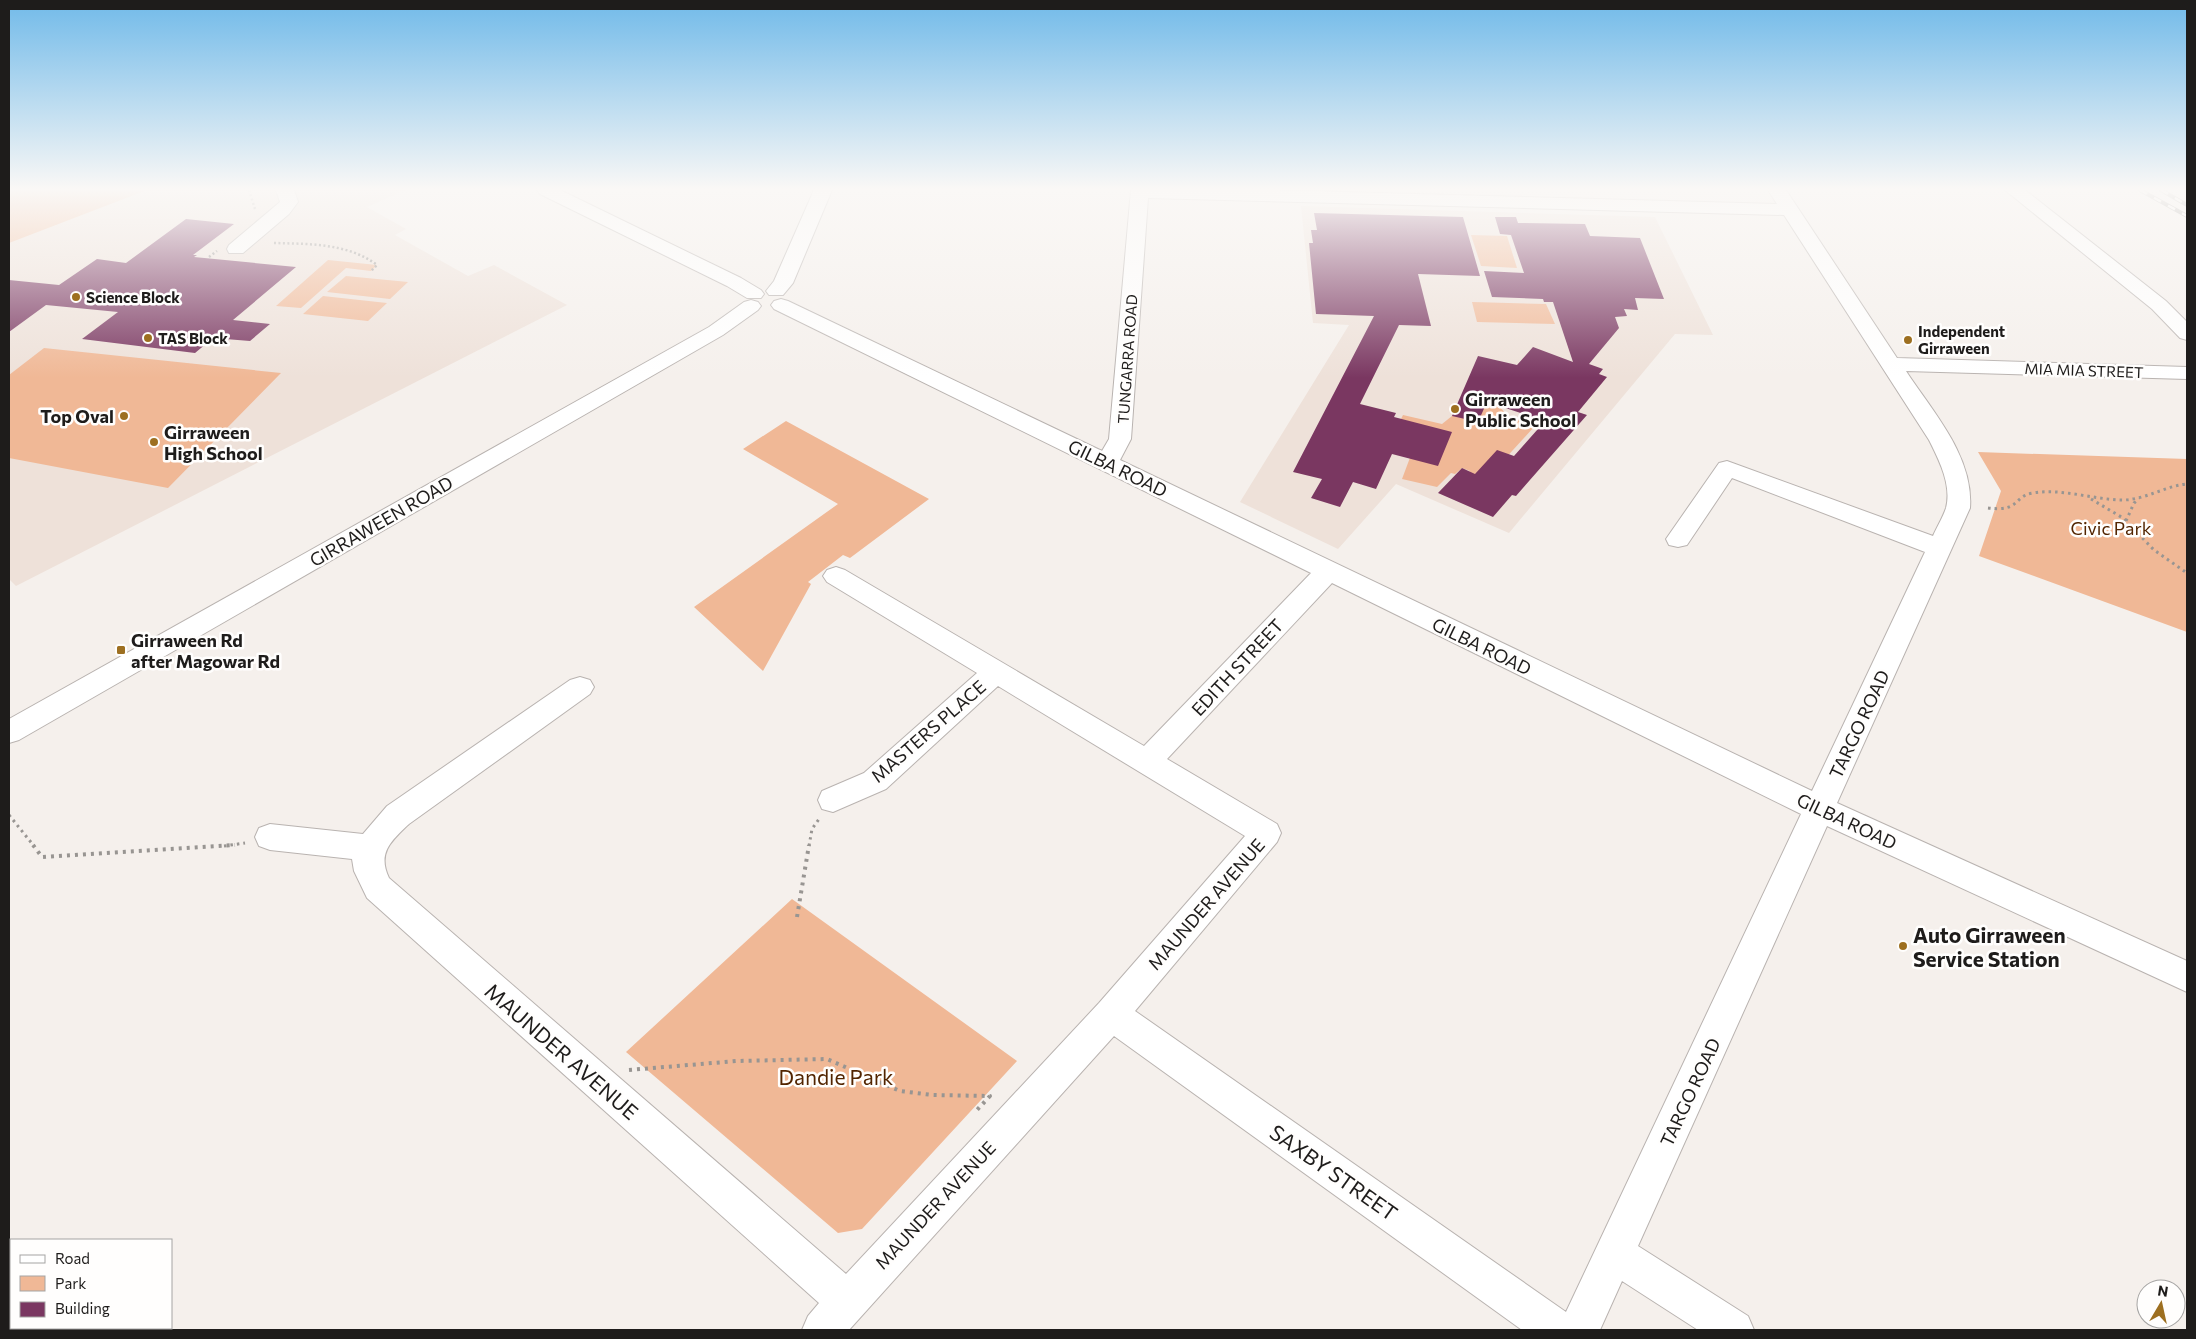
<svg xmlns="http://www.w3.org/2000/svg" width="2196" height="1339" viewBox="0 0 2196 1339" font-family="Commissioner,sans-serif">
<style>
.built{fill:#eee1d9}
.green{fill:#f0b896}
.building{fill:#7a3761}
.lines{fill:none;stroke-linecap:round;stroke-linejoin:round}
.minor-casing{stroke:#b9b3b0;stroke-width:2}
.path-far2{stroke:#989592;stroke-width:2.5;stroke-dasharray:2 2.5;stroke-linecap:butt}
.path-far1{stroke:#989592;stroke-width:3;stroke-dasharray:2.5 4;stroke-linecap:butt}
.path{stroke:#989592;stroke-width:4;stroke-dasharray:3 5;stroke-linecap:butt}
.minor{fill:#fff;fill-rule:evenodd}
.rail-casing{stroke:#83807d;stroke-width:4}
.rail{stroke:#fffefd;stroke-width:2.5;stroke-dasharray:8;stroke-linecap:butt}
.poi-dot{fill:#9d6f20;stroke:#fffefd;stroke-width:2}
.labels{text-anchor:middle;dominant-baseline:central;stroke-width:5;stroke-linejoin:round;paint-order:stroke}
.far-poi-label{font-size:15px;font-weight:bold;fill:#1e1c1b;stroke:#fffefd;text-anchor:start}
.far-street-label{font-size:15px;fill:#1e1c1b;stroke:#fffefd}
.poi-label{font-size:18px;font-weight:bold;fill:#1e1c1b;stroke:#fffefd;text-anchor:start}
.street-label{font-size:18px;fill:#1e1c1b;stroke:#fffefd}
.park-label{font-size:18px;fill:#522400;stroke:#fffefd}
.near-poi-label{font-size:21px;font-weight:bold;fill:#1e1c1b;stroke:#fffefd;text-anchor:start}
.near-street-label{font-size:21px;fill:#1e1c1b;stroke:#fffefd}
.near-park-label{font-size:21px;fill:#522400;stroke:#fffefd}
</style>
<rect width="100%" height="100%" fill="#f5f0ec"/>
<path class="built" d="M9,190H405L367,207L406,229L395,235L468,276L494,265L567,305L16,586L9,579Z
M1301,206L1655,217L1713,335L1675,334L1509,533L1396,484L1338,549L1240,502L1349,325L1313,323Z"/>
<path class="green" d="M9,190H147L9,243Z
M1471,235L1507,236L1517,268L1481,266Z
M328,260L377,265L371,271L346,268L301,308L276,306Z
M346,276L408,282L390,299L327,292Z
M323,296L387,303L368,321L303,314Z
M1472,302L1546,304L1555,324L1477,322Z
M44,348L281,373L168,488L9,458V375Z
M1467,385C1476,390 1486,395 1494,402C1511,415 1503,421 1531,418L1542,400L1554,405L1481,485L1464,478L1470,471L1462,468L1455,474L1451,473L1437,487L1402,479L1411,455L1393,435L1403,415L1442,424L1452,416Z
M786,421L929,499L850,558L843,555L808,582L811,584L763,671L694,607L838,504L743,449Z
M1978,452L2187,459V632L1979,556L2001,491Z
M792,899L1017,1061L862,1229L838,1233L626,1052Z"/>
<path class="building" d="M1314,213L1463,217L1480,276L1418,274L1431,326L1399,325L1360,404L1396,413L1394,417L1452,432L1438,466L1392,454L1376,489L1353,482L1340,507L1311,498L1322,479L1293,472L1374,316L1316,314L1309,243H1313L1311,230H1317Z
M1495,217H1516L1518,223L1585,224L1590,236L1640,238L1664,299L1635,298L1638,310L1624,309L1627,316L1615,317L1619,328L1589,364L1603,369L1599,374L1607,377L1578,412L1587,415L1516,496L1512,495L1493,517L1438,493L1462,468L1475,474L1497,450L1514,456L1545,421L1487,402L1478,422L1452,416L1478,356L1517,365L1533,347L1573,362L1553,302H1544L1543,299L1492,297L1484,271L1524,273L1511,235L1500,234Z
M186,219L234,224L193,255H197L194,257L296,267L233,320L270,324L250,341L213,338L195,353L82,339L118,312L46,305L9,332V280L59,285L97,259L126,263Z"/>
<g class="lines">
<g class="minor-casing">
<path id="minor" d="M276,190H294L298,202L289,214L243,253H229L227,249L229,245L280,202Z
M537,190H560L741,278L761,290L764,294L761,298H747L727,286L540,194Z
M814,190H832L793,283L783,295H769L766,291L774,281Z
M1131,190H1266L1777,204L1768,190H1786L1897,358L2187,367V379L1906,371C1932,411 1974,456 1970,508L1837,803L2187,961V992L1827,826L1638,1246L1748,1316L1754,1330H1698L1622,1281L1600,1330H1522L1114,1036L849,1330H802L808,1316L819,1303L367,898L354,871L352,859L270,850L259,846L255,837L259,828L270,824L363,834L387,806L570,680L580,677L590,680L594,687L590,694L409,824C391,841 377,853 389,878L846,1274L1099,1003L1245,836L998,686L886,789L833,812L822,809L818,800L822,791L864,773L977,673L827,582L823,576L827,570L836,567L845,570L1144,746L1311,573L774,309L771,305L774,301L781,299L788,301L1102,451L1109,439ZM1148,198L1784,215L1929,440C1939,460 1952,485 1946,508C1943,517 1937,527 1933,536L1727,461L1719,463L1666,539L1669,545L1678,547L1687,545L1732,478L1925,552L1812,791L1120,460L1131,439ZM1332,583L1801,814L1566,1312L1135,1011L1277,842L1281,833L1277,824L1167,759Z
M2005,190H2025L2166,301L2187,322V340L2180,338L2152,309Z
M751,300L758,302L761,306L758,310L723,335L19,740L9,743V719L709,327L744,302Z"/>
</g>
<path class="path-far2" d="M249,190L255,209
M274,243C309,244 348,243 377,265L371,271
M209,257L217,251"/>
<path class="path-far1" d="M2091,499L2123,518L2154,550L2187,573
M1988,508C2021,512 2013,496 2033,493C2063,488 2094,500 2124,500C2147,499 2165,486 2187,484
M2126,521L2134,503L2139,499
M9,815L34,846
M224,846L245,843
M809,846L812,829L819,819"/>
<path class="path" d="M33,845L42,857L235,845
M797,917L809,845
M629,1070L737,1061L827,1059L900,1091L932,1095L990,1096L977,1110L980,1113"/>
<use href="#minor" class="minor"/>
<g class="rail-casing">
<path id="rail" d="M2140,190L2187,216
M2161,190L2187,205"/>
</g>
<use href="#rail" class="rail"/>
</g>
<linearGradient id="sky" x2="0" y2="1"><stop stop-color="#71bae9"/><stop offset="0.5" stop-color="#faf8f6"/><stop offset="1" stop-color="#faf8f6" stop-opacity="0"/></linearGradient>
<rect width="2196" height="378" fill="url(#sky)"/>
<g class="poi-dot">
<circle cx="76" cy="297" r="5"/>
<circle cx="148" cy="338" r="5"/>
<circle cx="1908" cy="340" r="5"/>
<circle cx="1455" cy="409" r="5"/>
<circle cx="124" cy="416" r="5"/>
<circle cx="154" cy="442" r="5"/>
<rect x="116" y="645" width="10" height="10" rx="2.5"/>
<circle cx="1903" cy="946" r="5"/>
</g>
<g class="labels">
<g class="far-poi-label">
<text x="86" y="297">Science Block</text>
<text x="1918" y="331">Independent<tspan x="1918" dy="17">Girraween</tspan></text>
<text x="158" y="338">TAS Block</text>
</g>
<g class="far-street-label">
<text transform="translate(1127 359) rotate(-86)">TUNGARRA ROAD</text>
<text transform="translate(2084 370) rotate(2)">MIA MIA STREET</text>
</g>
<g class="poi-label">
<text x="1465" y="399">Girraween<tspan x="1465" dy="21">Public School</tspan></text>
<text x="114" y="416" text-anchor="end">Top Oval</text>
<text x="164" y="432">Girraween<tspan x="164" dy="21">High School</tspan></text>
<text x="131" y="640">Girraween Rd<tspan x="131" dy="21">after Magowar Rd</tspan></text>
</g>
<g class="street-label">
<text transform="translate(1118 468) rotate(26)">GILBA ROAD</text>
<text transform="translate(381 521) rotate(-30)">GIRRAWEEN ROAD</text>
<text transform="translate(1482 646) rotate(26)">GILBA ROAD</text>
<text transform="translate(1237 667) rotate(-47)">EDITH STREET</text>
<text transform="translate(1859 724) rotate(-65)">TARGO ROAD</text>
<text transform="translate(928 731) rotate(-41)">MASTERS PLACE</text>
<text transform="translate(1847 821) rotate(25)">GILBA ROAD</text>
<text transform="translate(1206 904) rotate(-49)">MAUNDER AVENUE</text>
<text transform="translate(1690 1092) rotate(-65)">TARGO ROAD</text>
<text transform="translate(935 1205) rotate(-47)">MAUNDER AVENUE</text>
</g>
<g class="park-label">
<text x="2111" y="528">Civic Park</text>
</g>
<g class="near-poi-label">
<text x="1913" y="934">Auto Girraween<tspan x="1913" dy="24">Service Station</tspan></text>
</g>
<g class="near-street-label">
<text transform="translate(562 1051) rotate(41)">MAUNDER AVENUE</text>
<text transform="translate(1334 1172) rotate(35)">SAXBY STREET</text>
</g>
<g class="near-park-label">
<text x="836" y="1076">Dandie Park</text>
</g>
</g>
<rect width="2196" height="1339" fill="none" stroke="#1e1c1b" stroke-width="20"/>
<rect x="10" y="1239" width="162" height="90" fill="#fffefd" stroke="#a5a4a3"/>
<rect x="20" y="1255" width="25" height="8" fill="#ffffff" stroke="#a5a4a3"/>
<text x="55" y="1264" font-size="15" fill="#1e1c1b">Road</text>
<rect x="20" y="1276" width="25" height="15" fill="#f0b896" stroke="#a5a4a3"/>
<text x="55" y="1289" font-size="15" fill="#1e1c1b">Park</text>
<rect x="20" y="1302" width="25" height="15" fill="#7a3761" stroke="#a5a4a3"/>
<text x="55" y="1314" font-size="15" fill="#1e1c1b">Building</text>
<g transform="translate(2161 1304) rotate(9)"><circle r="24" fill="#fffefd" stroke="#a5a4a3"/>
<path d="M0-4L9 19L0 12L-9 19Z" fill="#9d6f20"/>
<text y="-8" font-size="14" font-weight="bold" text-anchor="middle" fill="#1e1c1b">N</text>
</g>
</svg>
